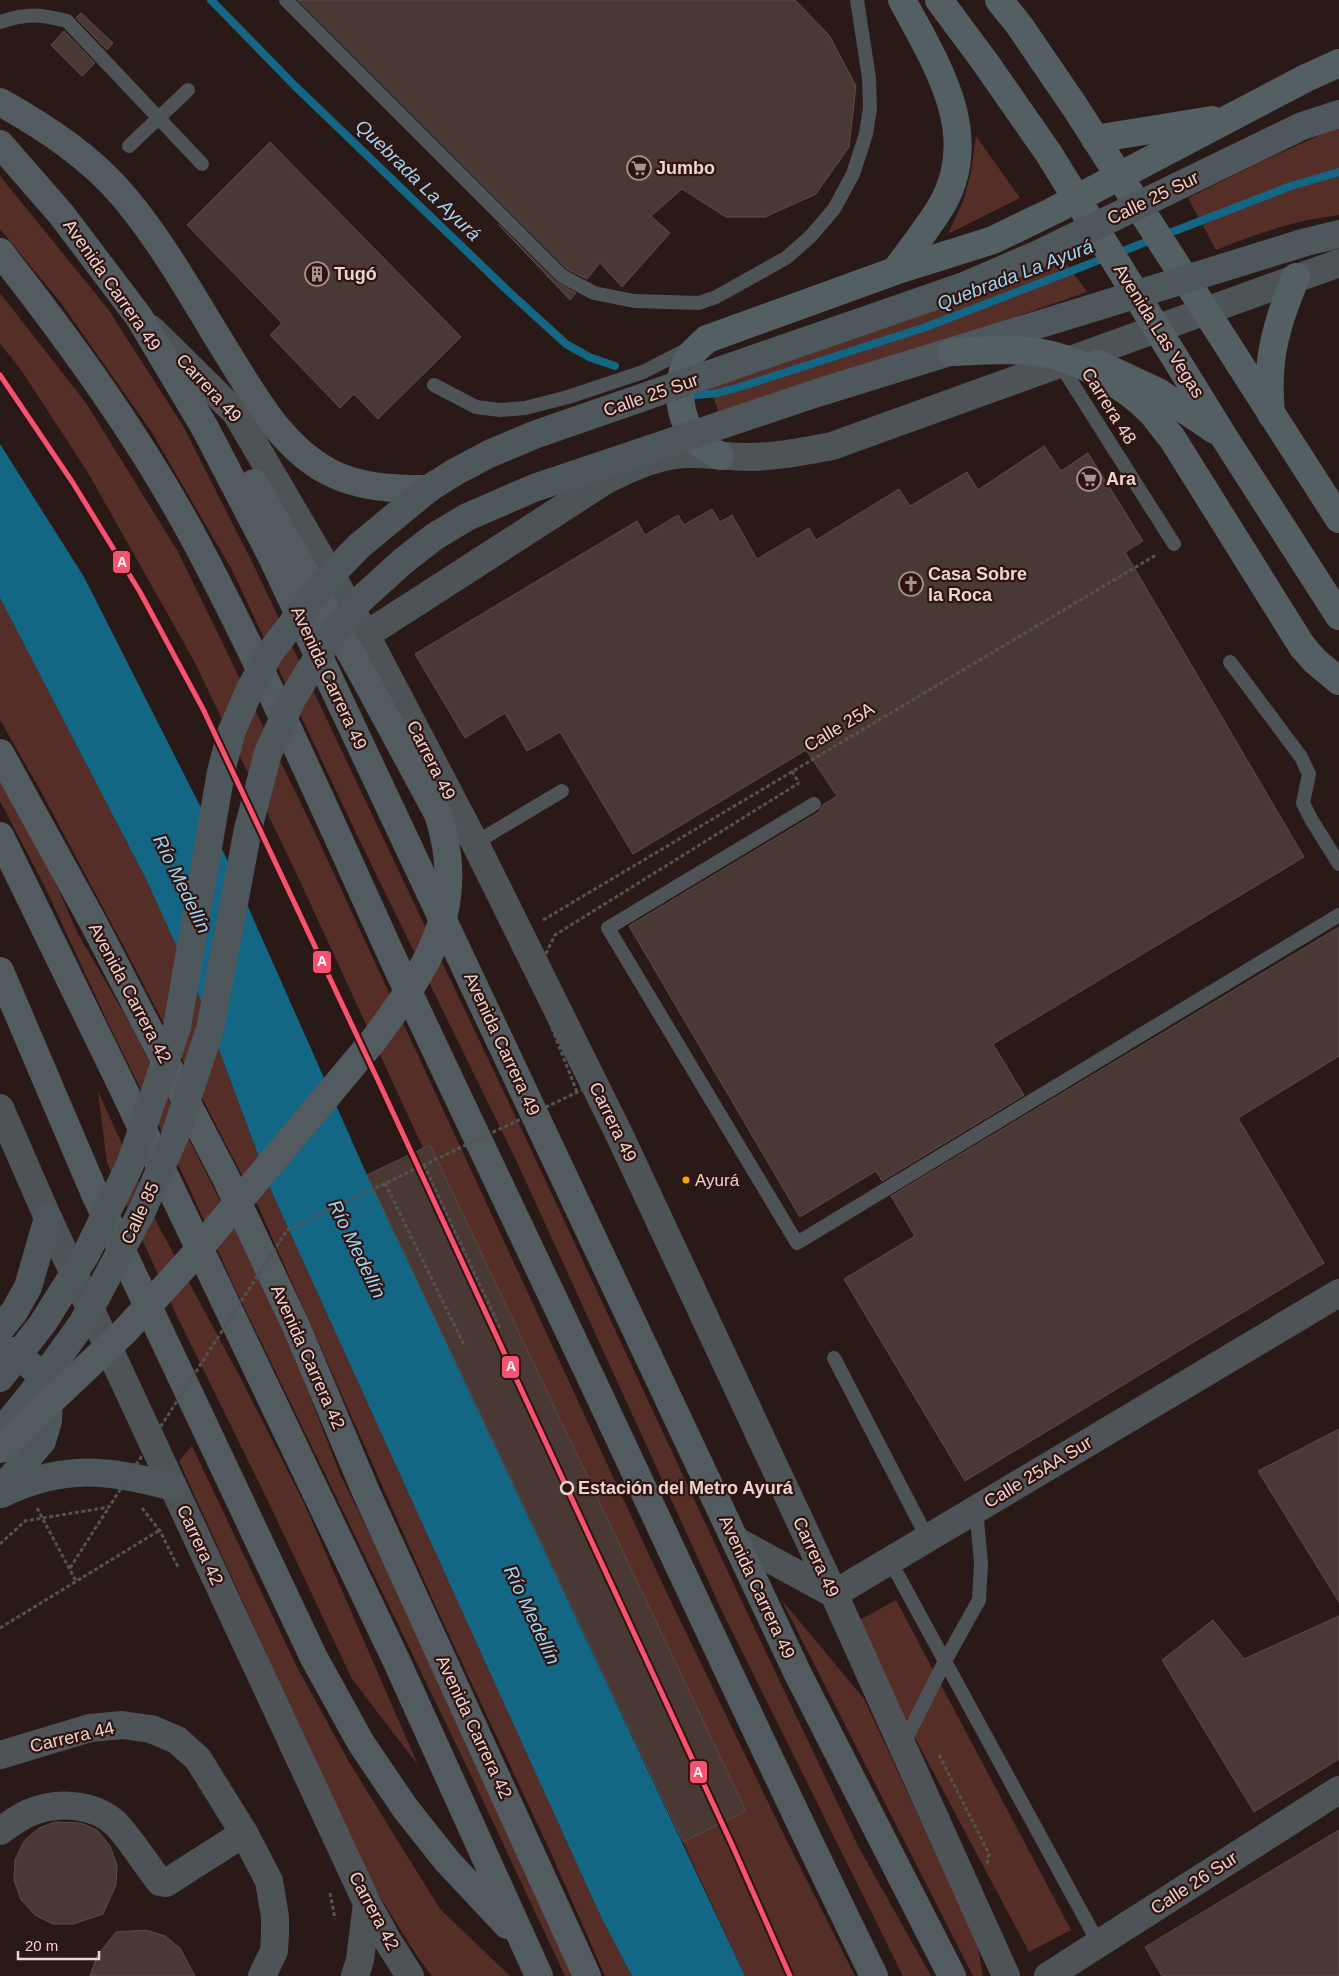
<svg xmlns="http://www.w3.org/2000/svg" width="1339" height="1976" viewBox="0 0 1339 1976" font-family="Arial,sans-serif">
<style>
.green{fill:#552e28}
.water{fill:#146784}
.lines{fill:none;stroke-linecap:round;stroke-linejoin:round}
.stream{stroke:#146784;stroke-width:8}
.building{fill:#4a3835;stroke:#594c4a}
.path{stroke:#545354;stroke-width:3;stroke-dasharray:4 2.5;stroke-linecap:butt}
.lane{stroke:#4d5356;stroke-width:14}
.street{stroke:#4d5356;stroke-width:28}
.secondary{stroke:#4e575b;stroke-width:28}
.primary{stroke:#545f64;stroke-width:28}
.highway{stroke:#525b5f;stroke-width:28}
.path-bridge{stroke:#545354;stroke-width:3;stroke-dasharray:4 2.5;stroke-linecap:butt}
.secondary-bridge{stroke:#4e575b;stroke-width:28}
.primary-bridge{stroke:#545f64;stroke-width:28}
.highway-bridge{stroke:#525b5f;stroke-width:28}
.metro-1-casing{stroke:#311410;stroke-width:9}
.metro-1{stroke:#f65372;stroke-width:5}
.bus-dot{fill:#f7a600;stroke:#311410;stroke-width:2}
.stop-dot{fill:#311410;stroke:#ead5d1;stroke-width:2.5}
.labels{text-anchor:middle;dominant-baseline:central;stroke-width:4.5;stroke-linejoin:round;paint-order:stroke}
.bus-label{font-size:17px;fill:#ead5d1;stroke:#311410;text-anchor:start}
.poi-label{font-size:18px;font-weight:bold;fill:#ead5d1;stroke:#311410;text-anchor:start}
.street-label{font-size:18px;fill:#ead5d1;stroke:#311410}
.stop-label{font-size:18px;font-weight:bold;fill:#ead5d1;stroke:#311410;text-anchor:start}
.water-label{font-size:19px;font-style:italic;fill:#9bd8f5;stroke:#311410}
.line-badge{stroke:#311410;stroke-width:2}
.badge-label{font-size:14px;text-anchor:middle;font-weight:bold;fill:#fff}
</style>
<rect width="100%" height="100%" fill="#291a18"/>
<path class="green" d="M1339,129V215C1296,220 1256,234 1216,250L1188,198L1256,164L1331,130Z
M976,136L1020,198L948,234L964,199L971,172Z
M0,176L108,309L183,426L253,564L527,1141L742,1602L858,1846L931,1976H903L723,1613L516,1160L357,835L232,570L151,431L61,303L0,229Z
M1061,256L1087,292L721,420L708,381Z
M0,293L86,403L177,550L310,822L664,1587L781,1829L855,1976H745L683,1842L746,1811L430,1145L423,1148L299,879L193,659L87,471L19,367L0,344Z
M0,598L146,879L199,996L273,1195L601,1917L632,1976H605L551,1853L436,1607L259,1208L133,964L43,795L0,720Z
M0,775L45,859L77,932L130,1024L246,1251L292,1350L340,1474L388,1571L579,1976H565L470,1773L233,1284L186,1181L109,1025L45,887L0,801Z
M98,1091L158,1225L241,1379L303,1501L418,1765L352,1679L266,1497L178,1318L107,1163Z
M192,1446L296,1665L349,1762L440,1909L510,1976H432L417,1956L367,1876L179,1461Z
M781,1599L864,1699L977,1942L983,1976H973Z
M896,1600L1071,1930L1029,1952L854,1623Z"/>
<path class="water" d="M0,444L84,577L226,857L367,1175L745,1976H632L601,1917L273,1195L199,996L146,879L0,598Z"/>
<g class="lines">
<path class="stream" d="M211,0L295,86L508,291L566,344L589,357L615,366
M697,395L718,393L743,386L926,327L1291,186L1339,172"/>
</g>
<path class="building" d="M298,0H795L829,35L856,86L849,147L816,194L765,217H726L682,189L651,216L670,233L622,287L600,263L587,279L567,269Z
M81,13L113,43L107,50L76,18Z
M64,31L95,63L82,76L51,45Z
M270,142L461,337L378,419L354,394L340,408L270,335L282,323L187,225Z
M498,224L556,282L576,293L570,300Z
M1044,446L1061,471L1088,453L1143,541L1125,552L1304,857L993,1044L1024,1095L882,1181L876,1171L800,1217L629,926L819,812L823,805L837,796L806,750L633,854L560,732L527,751L505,713L465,738L415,654L637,521L645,535L678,515L684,525L712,509L720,522L732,515L757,559L809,528L816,540L899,489L910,506L967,472L978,490Z
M1339,927V1056L1238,1118L1324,1263L965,1481L844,1279L915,1236L891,1196Z
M430,1145L746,1811L683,1842L367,1175Z
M1339,1429V1602L1258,1471Z
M1339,1616V1759L1254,1812L1162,1660L1213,1620L1244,1659Z
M55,1822L81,1823L97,1830L110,1846L117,1865L116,1885L103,1914L73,1924H53L35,1915L21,1900L14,1880L15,1860L24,1841L39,1828Z
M1339,1830V1976H1162L1145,1947Z
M146,1930L165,1936L180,1948L195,1976H90L97,1956L116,1932Z"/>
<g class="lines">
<path class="path" d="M792,771L799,783
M543,920L1156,555
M424,1165L500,1328
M385,1183L465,1347
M37,1508L76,1581
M142,1508L160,1531L179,1569
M70,1568L109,1507
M0,1628L160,1530
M939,1755L989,1854L987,1864
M330,1893L335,1919"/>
<path class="lane" d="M286,0L562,276L594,293L634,301L699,303L716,297L786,258L811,236L834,209L853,174L866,134L870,108L869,78L857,0
M0,22C27,13 39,14 67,21L202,164
M129,146L188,90
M1060,364L1174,544
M434,385L476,407L500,410L525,408L568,397L643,372L690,348
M1230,662L1301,757L1309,774L1303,803L1311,819L1339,864
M814,804L608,928L797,1243L1339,915
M475,843L562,791
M834,1358L928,1539
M889,1561L899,1577L1099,1944
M903,1745L945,1661L979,1600L981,1563L976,1509"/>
<path class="street" d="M151,329L236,413L366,635L475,843L619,1134L834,1594L1006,1976
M366,635L606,480C631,468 657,455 686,454C706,453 727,457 748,457C776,457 804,451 832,446L1339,263
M0,1108L48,1218L367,1903L386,1938L410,1976
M735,1540L834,1594L1339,1293
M0,1755L90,1728L122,1725L151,1729L177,1740L198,1759L244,1833L269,1881L275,1917V1934L274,1951L262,1976
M0,1831C9,1825 19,1817 29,1813C56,1801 94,1803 116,1824C132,1841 145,1863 160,1882L166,1883L244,1833
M355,1976L360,1960L367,1903
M1048,1976L1339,1790"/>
<path class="secondary" d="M0,1329L14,1312L28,1287L48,1218
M0,1350L12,1351L36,1370L49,1394L48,1421L42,1441L0,1491
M1,1494C64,1464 108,1469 173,1487"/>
<path class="primary" d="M939,0L985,62L1049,154L1224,437L1339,616
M999,0L1019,25L1075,107L1339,519
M1095,139L1212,120
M895,271C911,249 929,227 943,203C982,132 935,62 902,0
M1098,364L1158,392L1215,430
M1271,414C1270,401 1269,388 1270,375C1271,341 1283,308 1296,277
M720,456C713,451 703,447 697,441C678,419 674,380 690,356C694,350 701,345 707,339L895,271L993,240L1053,211L1306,78L1339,63
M1302,646L1315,661L1339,681"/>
<path class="highway" d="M0,102C46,128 91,157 125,198C165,246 196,303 229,356C256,399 282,447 329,472C360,488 394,489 428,489
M0,144L61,214L139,317L205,428L271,555L798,1674L952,1976
M0,252C72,344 141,439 196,542C275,691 341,847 412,1000C471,1126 532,1252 591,1378C685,1578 777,1778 874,1976
M254,483L362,673
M0,753L94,924L226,1178L296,1326L366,1492L587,1976
M0,836L118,1078L397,1662L539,1976
M0,971L95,1194L314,1658L361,1743L405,1808L447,1861L507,1925"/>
<path class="path-bridge" d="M577,1092L533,980L555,935L799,783
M0,1544L25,1521L109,1507L287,1230L603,1080"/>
<path class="secondary-bridge" d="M0,1378L43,1323L86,1254L130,1165L177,1027L221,772L231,733L250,689L271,651L326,580L359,546L428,489L455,472L489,454L534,435L964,286L1036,255L1302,126L1339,114
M0,1433L33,1392L82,1324L142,1211L174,1138L210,1029L248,829L268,753L292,699L329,639L358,602L402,562L434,537L467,517L534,488L817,393L1306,242L1339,234"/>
<path class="primary-bridge" d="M951,352C979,351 1008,348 1036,352C1076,357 1125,385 1153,414C1159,422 1165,430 1172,438L1302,646"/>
<path class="highway-bridge" d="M0,1449L125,1331L188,1262L373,1041C427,968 469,909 438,814L362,673"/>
<g class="metro-1-casing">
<path id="metro-1" d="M0,375L73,483L140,592L203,709L383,1091L733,1847L790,1976"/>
</g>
<use href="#metro-1" class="metro-1"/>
</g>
<defs>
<g id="supermarket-ring" transform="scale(1.25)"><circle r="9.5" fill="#311410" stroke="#a69490" stroke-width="1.5"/><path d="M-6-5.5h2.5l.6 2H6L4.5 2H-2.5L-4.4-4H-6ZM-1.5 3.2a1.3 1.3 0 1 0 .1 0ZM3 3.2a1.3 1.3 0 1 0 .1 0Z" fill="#a69490"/></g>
<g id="building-ring" transform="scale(1.25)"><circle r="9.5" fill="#311410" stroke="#a69490" stroke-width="1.5"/><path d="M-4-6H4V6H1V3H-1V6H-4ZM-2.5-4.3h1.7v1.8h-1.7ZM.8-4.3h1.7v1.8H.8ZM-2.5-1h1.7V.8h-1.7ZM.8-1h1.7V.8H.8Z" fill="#a69490"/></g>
<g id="church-ring" transform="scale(1.25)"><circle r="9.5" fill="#311410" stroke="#a69490" stroke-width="1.5"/><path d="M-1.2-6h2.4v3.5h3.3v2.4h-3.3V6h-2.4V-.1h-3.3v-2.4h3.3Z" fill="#a69490"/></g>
</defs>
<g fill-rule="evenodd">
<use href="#supermarket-ring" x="639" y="168"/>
<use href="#building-ring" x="317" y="274"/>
<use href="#supermarket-ring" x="1089" y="479"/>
<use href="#church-ring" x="911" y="584"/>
</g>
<circle class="bus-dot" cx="686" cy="1180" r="4.5"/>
<circle class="stop-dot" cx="567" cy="1488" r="6"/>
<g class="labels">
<g class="bus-label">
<text x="695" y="1180">Ayurá</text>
</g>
<g class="poi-label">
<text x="656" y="168">Jumbo</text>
<text x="334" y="274">Tugó</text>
<text x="1106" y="479">Ara</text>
<text x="928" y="574">Casa Sobre<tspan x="928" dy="21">la Roca</tspan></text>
</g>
<g class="street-label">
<text transform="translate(1153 198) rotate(-26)">Calle 25 Sur</text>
<text transform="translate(112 285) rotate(55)">Avenida Carrera 49</text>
<text transform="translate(1159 331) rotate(58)">Avenida Las Vegas</text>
<text transform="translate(209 388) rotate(47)">Carrera 49</text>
<text transform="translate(651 395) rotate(-19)">Calle 25 Sur</text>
<text transform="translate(1109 406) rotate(58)">Carrera 48</text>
<text transform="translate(329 678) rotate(65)">Avenida Carrera 49</text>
<text transform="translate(839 727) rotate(-31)">Calle 25A</text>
<text transform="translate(431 760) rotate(63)">Carrera 49</text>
<text transform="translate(130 993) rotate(62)">Avenida Carrera 42</text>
<text transform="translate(502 1044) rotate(65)">Avenida Carrera 49</text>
<text transform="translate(613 1122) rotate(64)">Carrera 49</text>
<text transform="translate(140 1213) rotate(-65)">Calle 85</text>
<text transform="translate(308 1357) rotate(66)">Avenida Carrera 42</text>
<text transform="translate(1038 1472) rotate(-31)">Calle 25AA Sur</text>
<text transform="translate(200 1545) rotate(65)">Carrera 42</text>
<text transform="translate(816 1557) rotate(65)">Carrera 49</text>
<text transform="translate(757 1587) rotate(65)">Avenida Carrera 49</text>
<text transform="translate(474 1727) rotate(65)">Avenida Carrera 42</text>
<text transform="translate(72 1737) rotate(-13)">Carrera 44</text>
<text transform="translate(1194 1883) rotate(-33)">Calle 26 Sur</text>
<text transform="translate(374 1911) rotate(62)">Carrera 42</text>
</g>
<g class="stop-label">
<text x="578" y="1488">Estación del Metro Ayurá</text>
</g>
<g class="water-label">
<text transform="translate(418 180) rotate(44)">Quebrada La Ayurá</text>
<text transform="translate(1015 275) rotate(-21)">Quebrada La Ayurá</text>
<text transform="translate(182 884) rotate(64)">Río Medellín</text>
<text transform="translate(357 1249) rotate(64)">Río Medellín</text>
<text transform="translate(532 1615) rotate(65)">Río Medellín</text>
</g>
</g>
<g class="line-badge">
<rect x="112" y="550" width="19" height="24" rx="5" fill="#f65372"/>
<rect x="312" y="950" width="20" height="24" rx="5" fill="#f65372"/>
<rect x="501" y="1355" width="19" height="24" rx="5" fill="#f65372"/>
<rect x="689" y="1760" width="19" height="24" rx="5" fill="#f65372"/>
</g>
<g class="badge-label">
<text x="122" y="567">A</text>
<text x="322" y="966">A</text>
<text x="511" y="1371">A</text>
<text x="698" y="1777">A</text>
</g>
<path d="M18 1951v8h81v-8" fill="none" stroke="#ead5d1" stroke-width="2.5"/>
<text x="25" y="1951" font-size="15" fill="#ead5d1" stroke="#311410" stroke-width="4" paint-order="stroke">20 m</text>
</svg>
